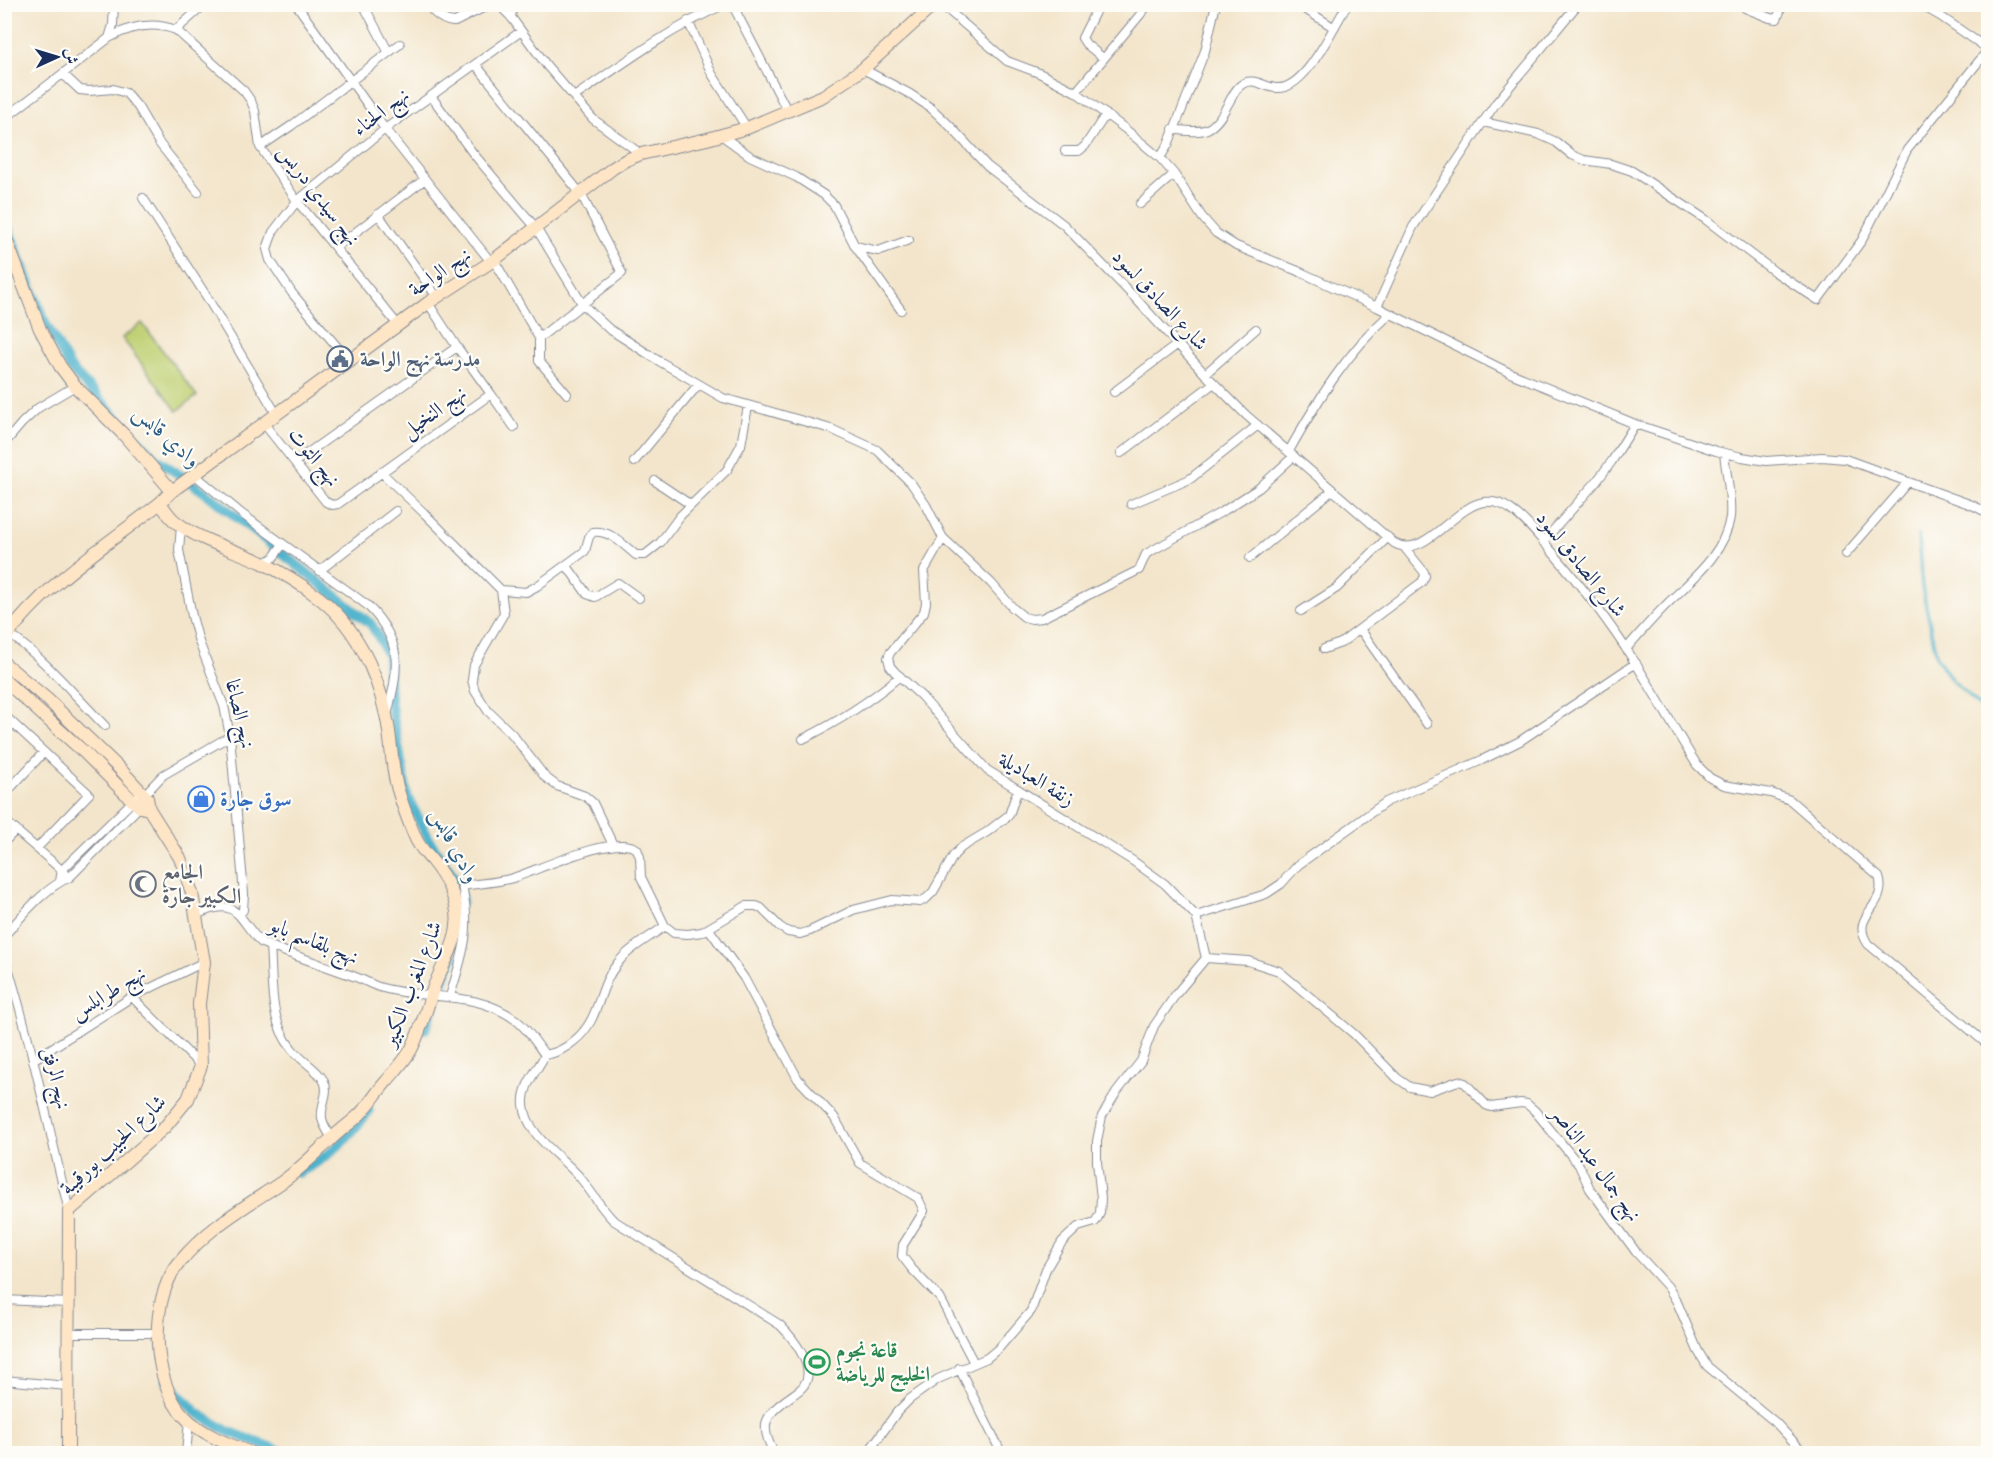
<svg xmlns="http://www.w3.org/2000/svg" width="1993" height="1458" viewBox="0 0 1993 1458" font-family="'IM FELL Double Pica',Amiri,serif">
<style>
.green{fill:#bfd073;stroke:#6d8068;stroke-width:1.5}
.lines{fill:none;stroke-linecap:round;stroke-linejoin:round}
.stream{stroke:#4db2cc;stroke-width:3}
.canal{stroke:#4db2cc;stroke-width:10}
.street-casing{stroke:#878a94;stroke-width:10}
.secondary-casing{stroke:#878a94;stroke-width:14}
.street{stroke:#fff;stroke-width:8}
.secondary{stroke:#fee5c5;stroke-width:12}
.labels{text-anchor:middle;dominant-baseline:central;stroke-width:4.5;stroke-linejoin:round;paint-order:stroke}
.street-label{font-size:21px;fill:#1b2f5e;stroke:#fdfcf7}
.service-label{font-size:21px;font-weight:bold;fill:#4e5e75;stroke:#fdfcf7;text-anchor:start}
.shop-label{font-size:21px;font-weight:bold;fill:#366cbe;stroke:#fdfcf7;text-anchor:start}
.worship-label{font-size:21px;font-weight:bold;fill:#5b616d;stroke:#fdfcf7;text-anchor:start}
.leisure-label{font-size:21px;font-weight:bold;fill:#27864d;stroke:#fdfcf7;text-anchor:start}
.water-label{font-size:22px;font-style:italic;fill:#2c5d84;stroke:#fdfcf7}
</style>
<rect width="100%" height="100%" fill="#fdfcf7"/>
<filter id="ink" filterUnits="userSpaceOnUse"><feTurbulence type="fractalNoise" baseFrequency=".0167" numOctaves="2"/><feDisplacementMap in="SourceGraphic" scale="12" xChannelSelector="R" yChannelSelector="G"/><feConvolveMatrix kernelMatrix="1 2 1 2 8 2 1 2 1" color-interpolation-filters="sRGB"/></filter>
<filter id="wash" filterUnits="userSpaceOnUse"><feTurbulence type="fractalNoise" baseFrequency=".008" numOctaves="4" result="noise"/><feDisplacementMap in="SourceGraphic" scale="24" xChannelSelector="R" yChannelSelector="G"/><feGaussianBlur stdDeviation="1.35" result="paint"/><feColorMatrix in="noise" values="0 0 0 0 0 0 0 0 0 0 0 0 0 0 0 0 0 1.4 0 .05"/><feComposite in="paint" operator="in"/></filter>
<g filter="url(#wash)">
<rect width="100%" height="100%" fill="#f3e5cb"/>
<path class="green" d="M142,323L197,396L177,411L122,338Z"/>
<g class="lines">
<path class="stream" d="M1918,535L1922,587L1937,658L1952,680L1988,714"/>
<path class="canal" d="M4,218L46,325L71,369L154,457L210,496L371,624L381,641L388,656L390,701L407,796L429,840L455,878L462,901
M425,1029L453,957
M298,1173C330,1157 347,1139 369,1111
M167,1381L196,1412L227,1431L288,1454"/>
</g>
</g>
<g filter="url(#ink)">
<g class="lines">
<g class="street-casing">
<path id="street" d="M296,4L385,129L491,262
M363,4L388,51
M426,4C434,13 443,22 455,22L491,4
M498,4L511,17L547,66L593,119L641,154
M732,4L788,112
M941,4L1007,61L1039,73L1076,92L1124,128L1160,158L1174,174L1202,217L1216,233L1236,246L1298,271L1377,307L1508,372L1635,424L1716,451L1742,457L1766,461L1822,457L1845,459L1972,505L1988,513
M1096,4L1095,12L1082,38L1086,44L1103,58
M1297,4L1333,27
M1919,4L1940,16L1988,49
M1745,8L1770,18L1777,19L1783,4
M511,17L513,4
M688,21L712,74L747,128
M176,30L205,4
M109,38C130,26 152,21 176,30L244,91L251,101L255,111L260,147L297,201L398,325
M476,65L581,194L622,273L539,338L494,260
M863,69L910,94L931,108L950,126L987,166L1064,225L1137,300L1205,374L1246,415L1394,543C1424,561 1454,506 1484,502C1493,501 1503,504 1510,509C1525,519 1537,534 1548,547C1580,584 1610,623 1636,664C1657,697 1676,732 1697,765L1710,778L1724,785L1771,793L1790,800L1879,877C1889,907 1848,915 1868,944L1988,1045
M64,75L80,90L89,91L113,89L126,93L138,107L159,143L198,192
M1076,92L1149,4
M431,96L472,152L536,228L583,305L609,329L659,361L723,398L831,429L877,450L911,483L926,505L943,538L991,583L1013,608L1024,617L1032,619L1042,618L1139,570L1146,554L1225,510L1259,488L1294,456
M574,97C625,62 668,30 725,4
M4,119L109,38L113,25L114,4
M1483,122L1496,103L1578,4
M1173,129C1204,134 1213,133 1228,104C1232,97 1235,89 1241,85C1252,76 1264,87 1276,88C1306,91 1333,26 1348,4
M721,135L750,156L796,177L824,195L834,205L855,246L901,310
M260,147L291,126L400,44
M1065,151H1079L1085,146L1106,114
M1160,158L1168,145L1205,51L1216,4
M143,198L205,294L277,415
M1140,204L1174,174
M378,214L437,297
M855,246L878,251L909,240
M335,248L425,179
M1377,307L1413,227L1483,122L1538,134L1556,142L1572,155L1584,160L1611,164L1632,171L1705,219L1775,272L1818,300L1862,240L1907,150L1988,50
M539,338V361L567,394
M349,361L292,293L270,260L267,249L273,232L297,201L385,129L520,32
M1205,374L1256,329
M1114,392L1178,344
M491,394L514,427
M265,425L326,502L332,505L338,504L491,394L457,347L428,303
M4,444L22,423L38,408L75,386
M1289,451C1317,401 1347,352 1390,314
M1121,453L1214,383
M295,462L457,347
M634,462L698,385
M381,472L423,512L501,590L504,613L474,665L472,680L475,691L488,711L512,734L545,777L557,786L585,796L593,803L613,845
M195,475L242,514L367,605C404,642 399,668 387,715
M655,481L691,505
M1131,504L1190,479L1258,425
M181,526L179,550L192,616L199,642L224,706L230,736L244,894L243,910L240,914
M943,538L924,571L926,603L924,612L890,653L888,658L890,666L895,672L921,696L987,770L1133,861L1165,884L1196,916
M1543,542L1597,481L1612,461L1635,424
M1846,554L1908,482
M1250,558L1333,490
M263,564L273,558L283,544
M567,566L587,594L595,597L618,583L639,598
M319,571L396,511
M501,590L526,592L537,586L585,551L589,537L593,532C611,530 623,545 636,555H645L660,543L680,516L727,470L741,445L748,406
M1301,611L1337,588L1388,537
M1360,629L1427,724
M9,634C45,659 74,695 105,726
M1324,649L1341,643L1422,582L1425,576L1424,572L1404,547
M1626,649C1639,634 1652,619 1666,605C1691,580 1725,554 1730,517C1732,497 1726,473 1724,453
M4,715L89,794L37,848
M803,739C838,722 869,702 900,676
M4,795L44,752
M144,795L163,775L230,736
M4,820L65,873
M4,842L16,830
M60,881L62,870L141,793
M196,915C240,894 237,920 262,943C292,955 323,965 353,976C362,979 370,984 379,987C425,1001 474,989 516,1020C528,1029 536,1043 545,1055C537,1071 522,1086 524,1105C527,1138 564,1157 582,1180C593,1194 601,1208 613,1220L780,1325C792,1337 817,1367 804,1385C801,1390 795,1393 790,1397C765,1414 758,1426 775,1454
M709,929L744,978L798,1079L834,1117L860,1163L918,1198L924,1211L903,1245L902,1256L912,1269L940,1298L974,1363
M4,936C23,915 44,888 70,877L142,804
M270,946C273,981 268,1020 292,1049C301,1061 317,1068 324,1081C330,1093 320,1105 322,1118C323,1125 328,1132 332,1138
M4,955C31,1039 48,1126 69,1211
M1206,958L1248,961L1279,971L1354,1034L1397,1078L1410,1087L1430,1091L1458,1081L1465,1083L1486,1105L1491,1107L1521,1103L1527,1104L1535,1111L1579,1165L1590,1189L1636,1252L1668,1287L1677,1302L1698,1351L1707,1366L1775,1422L1805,1454
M450,996C463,954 472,930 462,886C479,883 496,883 513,878C538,870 615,833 637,849L640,857L641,877L665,926L674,933L688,934L702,932L746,906H756L761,908L780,927L788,932L800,934L810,931L853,910L892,900L920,902L927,898L933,892L954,855L962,847L987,832L1009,815L1018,789
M132,997L201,1066
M545,1055C557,1053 565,1049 574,1041C601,1020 597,988 617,964C629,948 649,938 665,926
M33,1060L132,997L204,962
M4,1300L68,1303
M67,1333H157
M959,1368L1002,1454
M4,1380L67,1386
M186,1454L189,1421
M867,1454L897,1412L910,1399L938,1379L987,1358L999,1348L1031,1311L1046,1269L1062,1242L1078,1227L1095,1222L1097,1219L1100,1213L1101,1198L1097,1162V1141L1102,1116L1116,1093L1141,1061L1154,1026L1176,994L1206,958L1196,916L1266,894L1281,884L1298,865L1386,802L1482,760L1520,741L1636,663"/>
</g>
<g class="secondary-casing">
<path id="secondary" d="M4,234L40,329L60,366L75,386L125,436L172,491
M160,503C165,509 169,517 176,522C198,540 235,550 261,562C279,571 298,582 314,594C354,622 376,669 386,715C391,736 391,757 395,778C399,798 407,817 415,837C419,847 426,853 433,862C444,876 455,894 457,912C461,940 442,964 433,989C427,1008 421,1029 412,1048C405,1061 395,1071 385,1083C376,1093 368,1107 358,1116C348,1125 338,1132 329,1141C314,1155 299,1170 282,1182C245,1207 208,1227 179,1263C149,1299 151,1380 183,1415C200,1434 230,1445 254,1454
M4,640C44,584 107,545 160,503L172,491L428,303L494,260L613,168L626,160L641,154L707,139L747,128L823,96L863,69L935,4
M4,663L47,699L121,770L147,798L149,809L180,858L186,875L192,893L204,962L199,1004L201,1066L188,1099L165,1127L69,1211L68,1454
M4,680L85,753L133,801L140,807L149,809"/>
</g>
<use href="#street" class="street"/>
<use href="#secondary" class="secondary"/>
</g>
</g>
<defs>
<g id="civic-ring" transform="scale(1.35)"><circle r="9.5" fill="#fdfcf7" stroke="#5c6f8a" stroke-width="1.5"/><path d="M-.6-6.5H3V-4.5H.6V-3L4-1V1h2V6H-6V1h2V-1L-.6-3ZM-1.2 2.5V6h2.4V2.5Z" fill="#5c6f8a"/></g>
<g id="shop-ring" transform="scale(1.35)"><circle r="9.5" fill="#fdfcf7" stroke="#3f7fe0" stroke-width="1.5"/><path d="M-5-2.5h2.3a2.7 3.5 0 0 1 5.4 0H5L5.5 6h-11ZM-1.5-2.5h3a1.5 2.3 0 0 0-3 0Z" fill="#3f7fe0"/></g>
<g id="mosque-ring" transform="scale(1.35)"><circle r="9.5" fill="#fdfcf7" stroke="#6b7280" stroke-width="1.5"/><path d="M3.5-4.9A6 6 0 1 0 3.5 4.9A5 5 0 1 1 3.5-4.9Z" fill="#6b7280"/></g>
<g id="stadium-ring" transform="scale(1.35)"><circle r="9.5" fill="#fdfcf7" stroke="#2e9e5b" stroke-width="1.5"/><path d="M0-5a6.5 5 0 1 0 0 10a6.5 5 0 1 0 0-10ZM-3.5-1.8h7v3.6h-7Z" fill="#2e9e5b"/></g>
</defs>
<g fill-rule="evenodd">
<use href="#civic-ring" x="340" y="359"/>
<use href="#shop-ring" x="201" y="799"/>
<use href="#mosque-ring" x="143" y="884"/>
<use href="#stadium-ring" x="817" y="1362"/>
</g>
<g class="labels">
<g class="street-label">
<text transform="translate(381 112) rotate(-37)">نهج الحناء</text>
<text transform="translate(319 195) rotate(53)">نهج سيدي دريس</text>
<text transform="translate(440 272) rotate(-34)">نهج الواحة</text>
<text transform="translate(1160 300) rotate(47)">شارع الصادق لسود</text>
<text transform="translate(434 412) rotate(-35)">نهج النخيل</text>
<text transform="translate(314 457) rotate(51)">نهج التوت</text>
<text transform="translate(1581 564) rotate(51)">شارع الصادق لسود</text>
<text transform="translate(240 714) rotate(77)">نهج الصاغا</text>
<text transform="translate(1037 779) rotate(32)">زنقة العباديلة</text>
<text transform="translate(314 941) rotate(22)">نهج بلقاسم بابو</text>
<text transform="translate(412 984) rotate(-69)">شارع المغرب الكبير</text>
<text transform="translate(108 993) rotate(-31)">نهج طرابلس</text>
<text transform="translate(56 1078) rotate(76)">نهج الرفق</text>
<text transform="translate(113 1145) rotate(-43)">شارع الحبيب بورقيبة</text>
<text transform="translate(1596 1164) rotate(54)">نهج جمال عبد الناصر</text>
</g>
<g class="service-label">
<text x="360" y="359">مدرسة نهج الواحة</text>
</g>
<g class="shop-label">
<text x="220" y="799">سوق جارة</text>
</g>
<g class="worship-label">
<text x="162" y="872">الجامع<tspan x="162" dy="24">الكبير جارة</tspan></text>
</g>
<g class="leisure-label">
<text x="836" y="1350">قاعة نجوم<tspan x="836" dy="24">الخليج للرياضة</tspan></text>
</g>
<g class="water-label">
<text transform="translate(167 436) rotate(42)">وادي قابس</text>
<text transform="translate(455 845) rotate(62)">وادي قابس</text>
</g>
</g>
<rect width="1993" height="1458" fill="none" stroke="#fdfcf7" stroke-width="24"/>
<g transform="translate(57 57) rotate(86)" stroke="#fdfcf7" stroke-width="4.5" paint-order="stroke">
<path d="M0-4.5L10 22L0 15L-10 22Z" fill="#1b2f5e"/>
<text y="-9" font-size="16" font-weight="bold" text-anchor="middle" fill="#1b2f5e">ش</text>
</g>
</svg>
